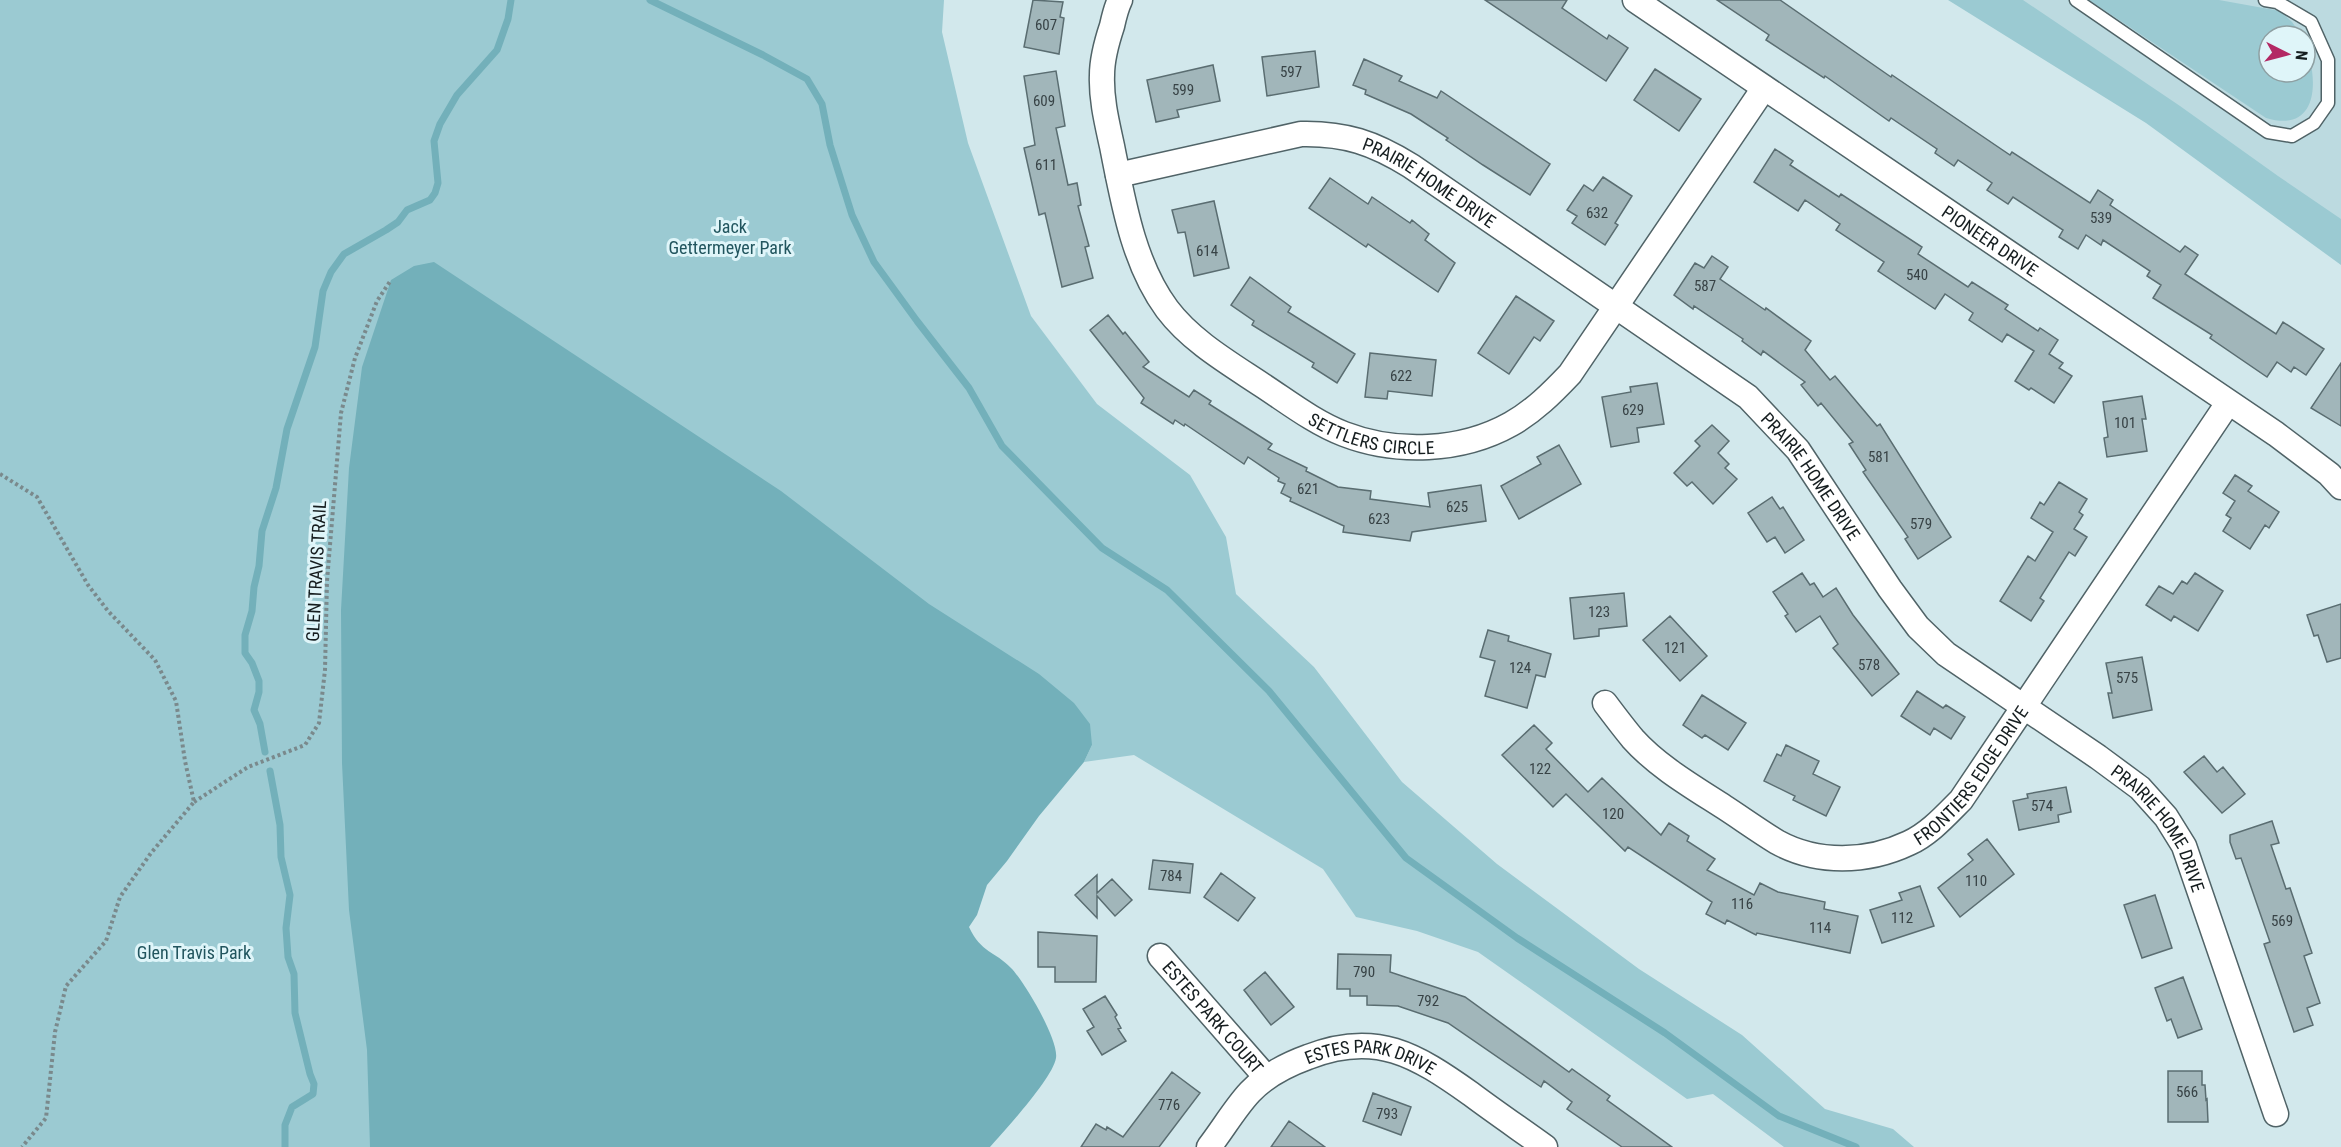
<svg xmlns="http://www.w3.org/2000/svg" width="2341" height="1147" viewBox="0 0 2341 1147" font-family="'Roboto Condensed',sans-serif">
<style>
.built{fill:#bcdae0;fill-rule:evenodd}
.green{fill:#9bcad2}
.water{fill:#73b0ba}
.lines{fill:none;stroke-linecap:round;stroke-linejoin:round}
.stream{stroke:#73b0ba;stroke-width:7}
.building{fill:#a1b6ba;stroke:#5a6d71;stroke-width:1.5}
.service-casing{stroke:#506367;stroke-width:15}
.minor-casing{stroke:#506367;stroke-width:27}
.path{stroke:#7a898c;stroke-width:4;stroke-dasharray:3 3;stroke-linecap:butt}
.service{stroke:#fff;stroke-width:12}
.minor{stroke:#fff;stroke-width:24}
.labels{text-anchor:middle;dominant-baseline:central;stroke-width:6;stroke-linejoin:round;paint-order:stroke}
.number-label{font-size:15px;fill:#384346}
.street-label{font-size:18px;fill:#151d1f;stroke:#dff5f9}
.park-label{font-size:18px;fill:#21555e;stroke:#dff5f9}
</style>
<rect width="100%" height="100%" fill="#d2e8ec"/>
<path class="built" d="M1975,0H2341V251ZM2269,36H2305V72H2269Z"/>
<path class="green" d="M0,0H944L942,32L968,143L1031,316L1097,404L1190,475L1226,537L1236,594L1314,667L1402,782L1497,864L1639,969L1742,1035L1825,1109L1893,1129L1914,1147H1784L1713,1094L1687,1099L1478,952L1417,931L1356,917L1323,869L1134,755L1084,762L1092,745L399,1147H0Z
M1948,0H2023L2180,106L2278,176L2341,219V265L2146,123Z
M2089,0H2219L2280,11L2292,22L2302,36H2269V72H2305V44C2319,79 2319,134 2266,118Z"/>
<path class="water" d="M434,262L781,491L929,604L1039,674L1074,703L1090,724L1092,745L1084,762L1039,816L1007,861L987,885L977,915L969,927C981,953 995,951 1011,968C1024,981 1059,1040 1056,1058C1053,1078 1005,1130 990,1147H370L367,1050L349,910L342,763L341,610L349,468L362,367L391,280L414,266Z"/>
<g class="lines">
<path class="stream" d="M650,0L763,55L807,79L822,104L830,145L852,215L874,262L917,321L969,388L1002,446L1102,548L1167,590L1269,691L1406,858L1517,938L1665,1033L1779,1116L1856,1147
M265,752L260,724L254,710L259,692V681L252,663L245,653V635L252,611L254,587L259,566L262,531L276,488L287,429L315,347L323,291L331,272L344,254L386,230L398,222L407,210L430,200L435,193L438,183L434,141L440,124L457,95L497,50L508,19L511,0
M270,771L280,825L281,857L290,895L286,928L288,957L294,974L295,1013L310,1074L314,1084L313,1094L292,1107L285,1125V1147"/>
</g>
<path class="building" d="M1033,0L1063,2L1060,17L1064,18L1059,54L1024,47Z
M1485,0H1567L1562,8L1607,39L1609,35L1628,48L1606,81Z
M1717,0H1780L1891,77L1892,75L2010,155L2012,152L2090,203L2098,190L2113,200L2110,205L2180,252L2185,246L2198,255L2185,274L2276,334L2283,322L2324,349L2306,375L2294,367L2291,372L2277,362L2267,377L2210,338L2212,335L2153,298L2161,285L2147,276L2150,271L2103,240L2101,245L2086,235L2078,249L2059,237L2063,230L2013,197L2008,204L1987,190L1992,183L1958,160L1954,166L1935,153L1937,149L1891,118L1889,121L1825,76L1824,78L1766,40L1769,35Z
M1315,51L1319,87L1267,96L1262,57Z
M1364,59L1402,76L1399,81L1437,98L1441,91L1550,164L1530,195L1483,165L1446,140L1448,138L1411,114L1365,94L1366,90L1353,85Z
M1213,65L1220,101L1177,110L1179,117L1156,122L1147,80Z
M1655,69L1701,99L1679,131L1634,100Z
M1056,71L1065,126L1056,128L1068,185L1077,183L1081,205L1078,206L1089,246L1085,247L1093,278L1062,287L1045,213L1039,215L1024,148L1035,145L1024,76Z
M1775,149L1793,161L1790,165L1839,197L1841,194L1922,247L1918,254L1968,287L1972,282L2008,305L2005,309L2038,331L2040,328L2058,340L2049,354L2063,363L2059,368L2072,376L2054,403L2031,388L2029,390L2015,381L2034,351L2007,334L2002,342L1969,320L1973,313L1945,294L1935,309L1878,271L1884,262L1836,230L1840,224L1805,200L1798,211L1754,182Z
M1603,177L1632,196L1615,223L1618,225L1605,245L1572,223L1577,216L1567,210L1584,185L1593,191Z
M1330,178L1368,204L1372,197L1410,223L1412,220L1429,234L1425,240L1455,263L1438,292L1368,244L1366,247L1309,208Z
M1214,201L1229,268L1194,276L1185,232L1178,233L1172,210Z
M1712,256L1728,267L1720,279L1765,310L1766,308L1811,341L1805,350L1830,380L1835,376L1877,426L1880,424L1951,537L1918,559L1905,539L1908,537L1863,472L1866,470L1849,444L1853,442L1821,403L1818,406L1801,385L1805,382L1763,351L1761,355L1742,341L1743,339L1694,306L1693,309L1674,295L1695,263L1704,268Z
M1250,277L1291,307L1288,312L1355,354L1337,383L1312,367L1314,363L1252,325L1254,321L1231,305Z
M1516,296L1554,321L1540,341L1534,337L1509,374L1478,353Z
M1108,315L1123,334L1125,332L1149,362L1143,367L1189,397L1194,390L1211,401L1209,404L1272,444L1268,449L1307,468L1306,471L1338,487L1371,491L1370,499L1430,507L1428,493L1481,485L1486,521L1412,532L1410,541L1343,532L1344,526L1290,501L1291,498L1281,493L1285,484L1278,481L1279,478L1248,457L1244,464L1185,424L1184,426L1175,420L1173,424L1141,403L1144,398L1090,330Z
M1370,353L1436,360L1432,396L1388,391L1387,399L1365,397Z
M2341,363V426L2311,408Z
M1657,383L1664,424L1637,428L1639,442L1611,447L1602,397L1631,392L1630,387Z
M2142,396L2146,419H2142L2147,451L2107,457L2104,438L2108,437L2103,402Z
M1712,425L1729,441L1718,453L1729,464L1725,468L1737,479L1713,504L1692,482L1687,486L1674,473L1700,446L1695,441Z
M1559,445L1581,484L1519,519L1501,486L1541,464L1537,457Z
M2235,475L2252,486L2248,491L2279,512L2269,528L2265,525L2250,549L2223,531L2231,518L2226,515L2235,501L2223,493Z
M2059,482L2087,499L2079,512L2083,515L2074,529L2087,537L2075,556L2069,552L2040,598L2044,601L2031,621L2000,601L2028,556L2035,561L2053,532L2031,518L2040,502L2044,505Z
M1772,497L1780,509L1783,507L1804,540L1785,553L1775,537L1767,542L1748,513Z
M1802,573L1810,585L1814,583L1823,597L1836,588L1853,615L1899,674L1872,696L1833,648L1838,644L1820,616L1796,632L1785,616L1788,614L1773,592Z
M2195,573L2223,591L2198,631L2174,616L2171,621L2146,605L2159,586L2173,594L2182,581L2187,584Z
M1624,593L1627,626L1599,629V636L1574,639L1570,598Z
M2341,604V658L2327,662L2318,635L2314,636L2307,615Z
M1670,616L1707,656L1680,681L1643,640Z
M1488,630L1509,636L1508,641L1551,654L1545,677L1536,675L1527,708L1485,696L1495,661L1480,657Z
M2142,657L2152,710L2113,718L2108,693H2112L2106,663Z
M1917,691L1943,708L1946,705L1965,717L1951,739L1934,728L1930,735L1901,716Z
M1702,695L1746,723L1728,750L1705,735L1702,738L1683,725Z
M1534,725L1552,743L1546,749L1588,792L1602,778L1661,835L1669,823L1689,836L1687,841L1715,859L1707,870L1754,895L1760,883L1778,892L1825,902L1824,909L1858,916L1850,953L1757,933L1756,935L1727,920L1725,924L1706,914L1712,902L1628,847L1625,851L1566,794L1553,807L1502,755Z
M1786,745L1819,761L1813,774L1840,787L1826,816L1793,800L1795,796L1764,781L1777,754L1781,756Z
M2204,756L2217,772L2223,767L2245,794L2222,813L2184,772Z
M2066,787L2071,812L2058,815L2059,822L2019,830L2013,801L2028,798L2027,794Z
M2272,821L2279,843L2271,845L2286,889L2290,888L2312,953L2304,956L2320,1003L2307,1008L2313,1025L2294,1032L2264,944L2270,942L2241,858L2236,859L2230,842V835Z
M1987,839L2014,874L1960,917L1938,888L1973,860L1968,854Z
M1153,860L1193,864L1190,893L1149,889Z
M1221,873L1255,898L1238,921L1204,897Z
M1097,875V893L1112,879L1132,900L1115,916L1097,896V918L1075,895Z
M1920,886L1934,926L1882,943L1870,910L1902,900L1899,893Z
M2155,895L2172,948L2142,958L2124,905Z
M1038,932L1097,936L1096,982H1055V967H1038Z
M1338,954L1391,955L1390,972L1465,997L1569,1072L1572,1069L1610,1096L1607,1100L1672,1147H1622L1567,1109L1572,1102L1544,1081L1541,1087L1448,1023L1398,1006L1367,1005V996H1350V989H1337Z
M1265,972L1294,1007L1271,1025L1244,990Z
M2183,977L2202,1029L2178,1038L2171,1019L2167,1021L2155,988Z
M1105,996L1117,1015L1115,1017L1121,1028L1118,1029L1126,1041L1102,1055L1087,1031L1094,1027L1083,1009Z
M2168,1071H2202V1085H2205L2206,1100L2207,1099L2208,1122H2168Z
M1172,1072L1200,1093L1159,1147H1081L1096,1124L1106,1130L1107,1127L1123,1137Z
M1373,1093L1411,1107L1401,1135L1363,1121Z
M1289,1121L1325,1147H1271Z"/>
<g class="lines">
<g class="service-casing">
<path id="service" d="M2076,0L2268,132L2292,136L2314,123L2328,103V60L2311,22L2277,2L2265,0"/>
</g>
<g class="minor-casing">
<g id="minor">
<path id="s1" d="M1120,0C1116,8 1114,17 1112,26C1107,41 1102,59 1102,75C1101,99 1107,123 1112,146C1123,201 1133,263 1167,309C1191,341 1229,363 1262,385C1288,402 1315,423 1344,434C1396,454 1461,452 1511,424C1534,411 1552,393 1570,374L1764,88"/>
<path id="s2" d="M1635,0L2276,434L2329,474L2341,487"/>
<path id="s3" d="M1118,175L1301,134C1345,133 1374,143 1411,166L1748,397L1798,450L1890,589L1918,627L1946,654L2098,757L2140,788L2166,817L2184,846L2276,1114"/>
<path id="s4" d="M1605,703C1614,715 1623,727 1633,739C1657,766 1693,787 1724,807C1741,818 1759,831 1777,842C1817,864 1867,863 1909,843C1929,834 1945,816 1961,800L2228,403"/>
<path id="s5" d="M1160,956L1266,1077"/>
<path id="s6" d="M1209,1147C1223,1129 1235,1108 1250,1092C1266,1075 1286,1065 1308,1057C1376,1030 1416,1055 1471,1094C1495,1112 1520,1129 1545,1147"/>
</g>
</g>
<path class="path" d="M0,474L37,497L88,585L108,611L155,660L176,701L185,761L194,802L151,853L120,897L106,941L66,986L55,1032L46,1118L22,1147
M194,802L248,767L305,745L319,723L325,670L327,581L341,413L355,358L377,301L391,280"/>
<use href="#service" class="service"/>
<use href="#minor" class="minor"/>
</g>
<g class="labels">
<g class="number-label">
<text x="1046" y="25">607</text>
<text x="1291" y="72">597</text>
<text x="1183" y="90">599</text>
<text x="1044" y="101">609</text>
<text x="1046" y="165">611</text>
<text x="1597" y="213">632</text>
<text x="2101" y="218">539</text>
<text x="1207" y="251">614</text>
<text x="1917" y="275">540</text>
<text x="1705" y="286">587</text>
<text x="1401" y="376">622</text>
<text x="1633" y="410">629</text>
<text x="2125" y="423">101</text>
<text x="1879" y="457">581</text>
<text x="1308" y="489">621</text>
<text x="1457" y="507">625</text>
<text x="1379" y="519">623</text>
<text x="1921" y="524">579</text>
<text x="1599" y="612">123</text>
<text x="1675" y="648">121</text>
<text x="1869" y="665">578</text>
<text x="1520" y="668">124</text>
<text x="2127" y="678">575</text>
<text x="1540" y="769">122</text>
<text x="2042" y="806">574</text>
<text x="1613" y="814">120</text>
<text x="1171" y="876">784</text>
<text x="1976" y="881">110</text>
<text x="1742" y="904">116</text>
<text x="1902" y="918">112</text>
<text x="2282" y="921">569</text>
<text x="1820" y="928">114</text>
<text x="1364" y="972">790</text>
<text x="1428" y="1001">792</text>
<text x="2187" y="1092">566</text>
<text x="1169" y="1105">776</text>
<text x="1387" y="1114">793</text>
</g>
<g class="street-label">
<text stroke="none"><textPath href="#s3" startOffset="328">PRAIRIE HOME DRIVE</textPath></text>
<text stroke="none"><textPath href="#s2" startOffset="429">PIONEER DRIVE</textPath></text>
<text stroke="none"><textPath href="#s1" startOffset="568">SETTLERS CIRCLE</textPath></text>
<text stroke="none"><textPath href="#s3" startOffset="814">PRAIRIE HOME DRIVE</textPath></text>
<text transform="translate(316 571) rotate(-87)">GLEN TRAVIS TRAIL</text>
<text stroke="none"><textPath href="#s4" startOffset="453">FRONTIERS EDGE DRIVE</textPath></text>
<text stroke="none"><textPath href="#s3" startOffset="1318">PRAIRIE HOME DRIVE</textPath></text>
<text stroke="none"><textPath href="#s5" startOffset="81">ESTES PARK COURT</textPath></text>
<text stroke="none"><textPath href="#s6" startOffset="202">ESTES PARK DRIVE</textPath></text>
</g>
<g class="park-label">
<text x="730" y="226">Jack<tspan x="730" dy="21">Gettermeyer Park</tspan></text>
<text x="194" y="952">Glen Travis Park</text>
</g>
</g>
<g transform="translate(2287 54) rotate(96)"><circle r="28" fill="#dff5f9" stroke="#8e9fa2" stroke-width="1.5"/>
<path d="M0-4.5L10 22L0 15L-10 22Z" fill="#b32864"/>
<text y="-9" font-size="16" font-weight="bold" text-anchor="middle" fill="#151d1f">N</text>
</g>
</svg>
